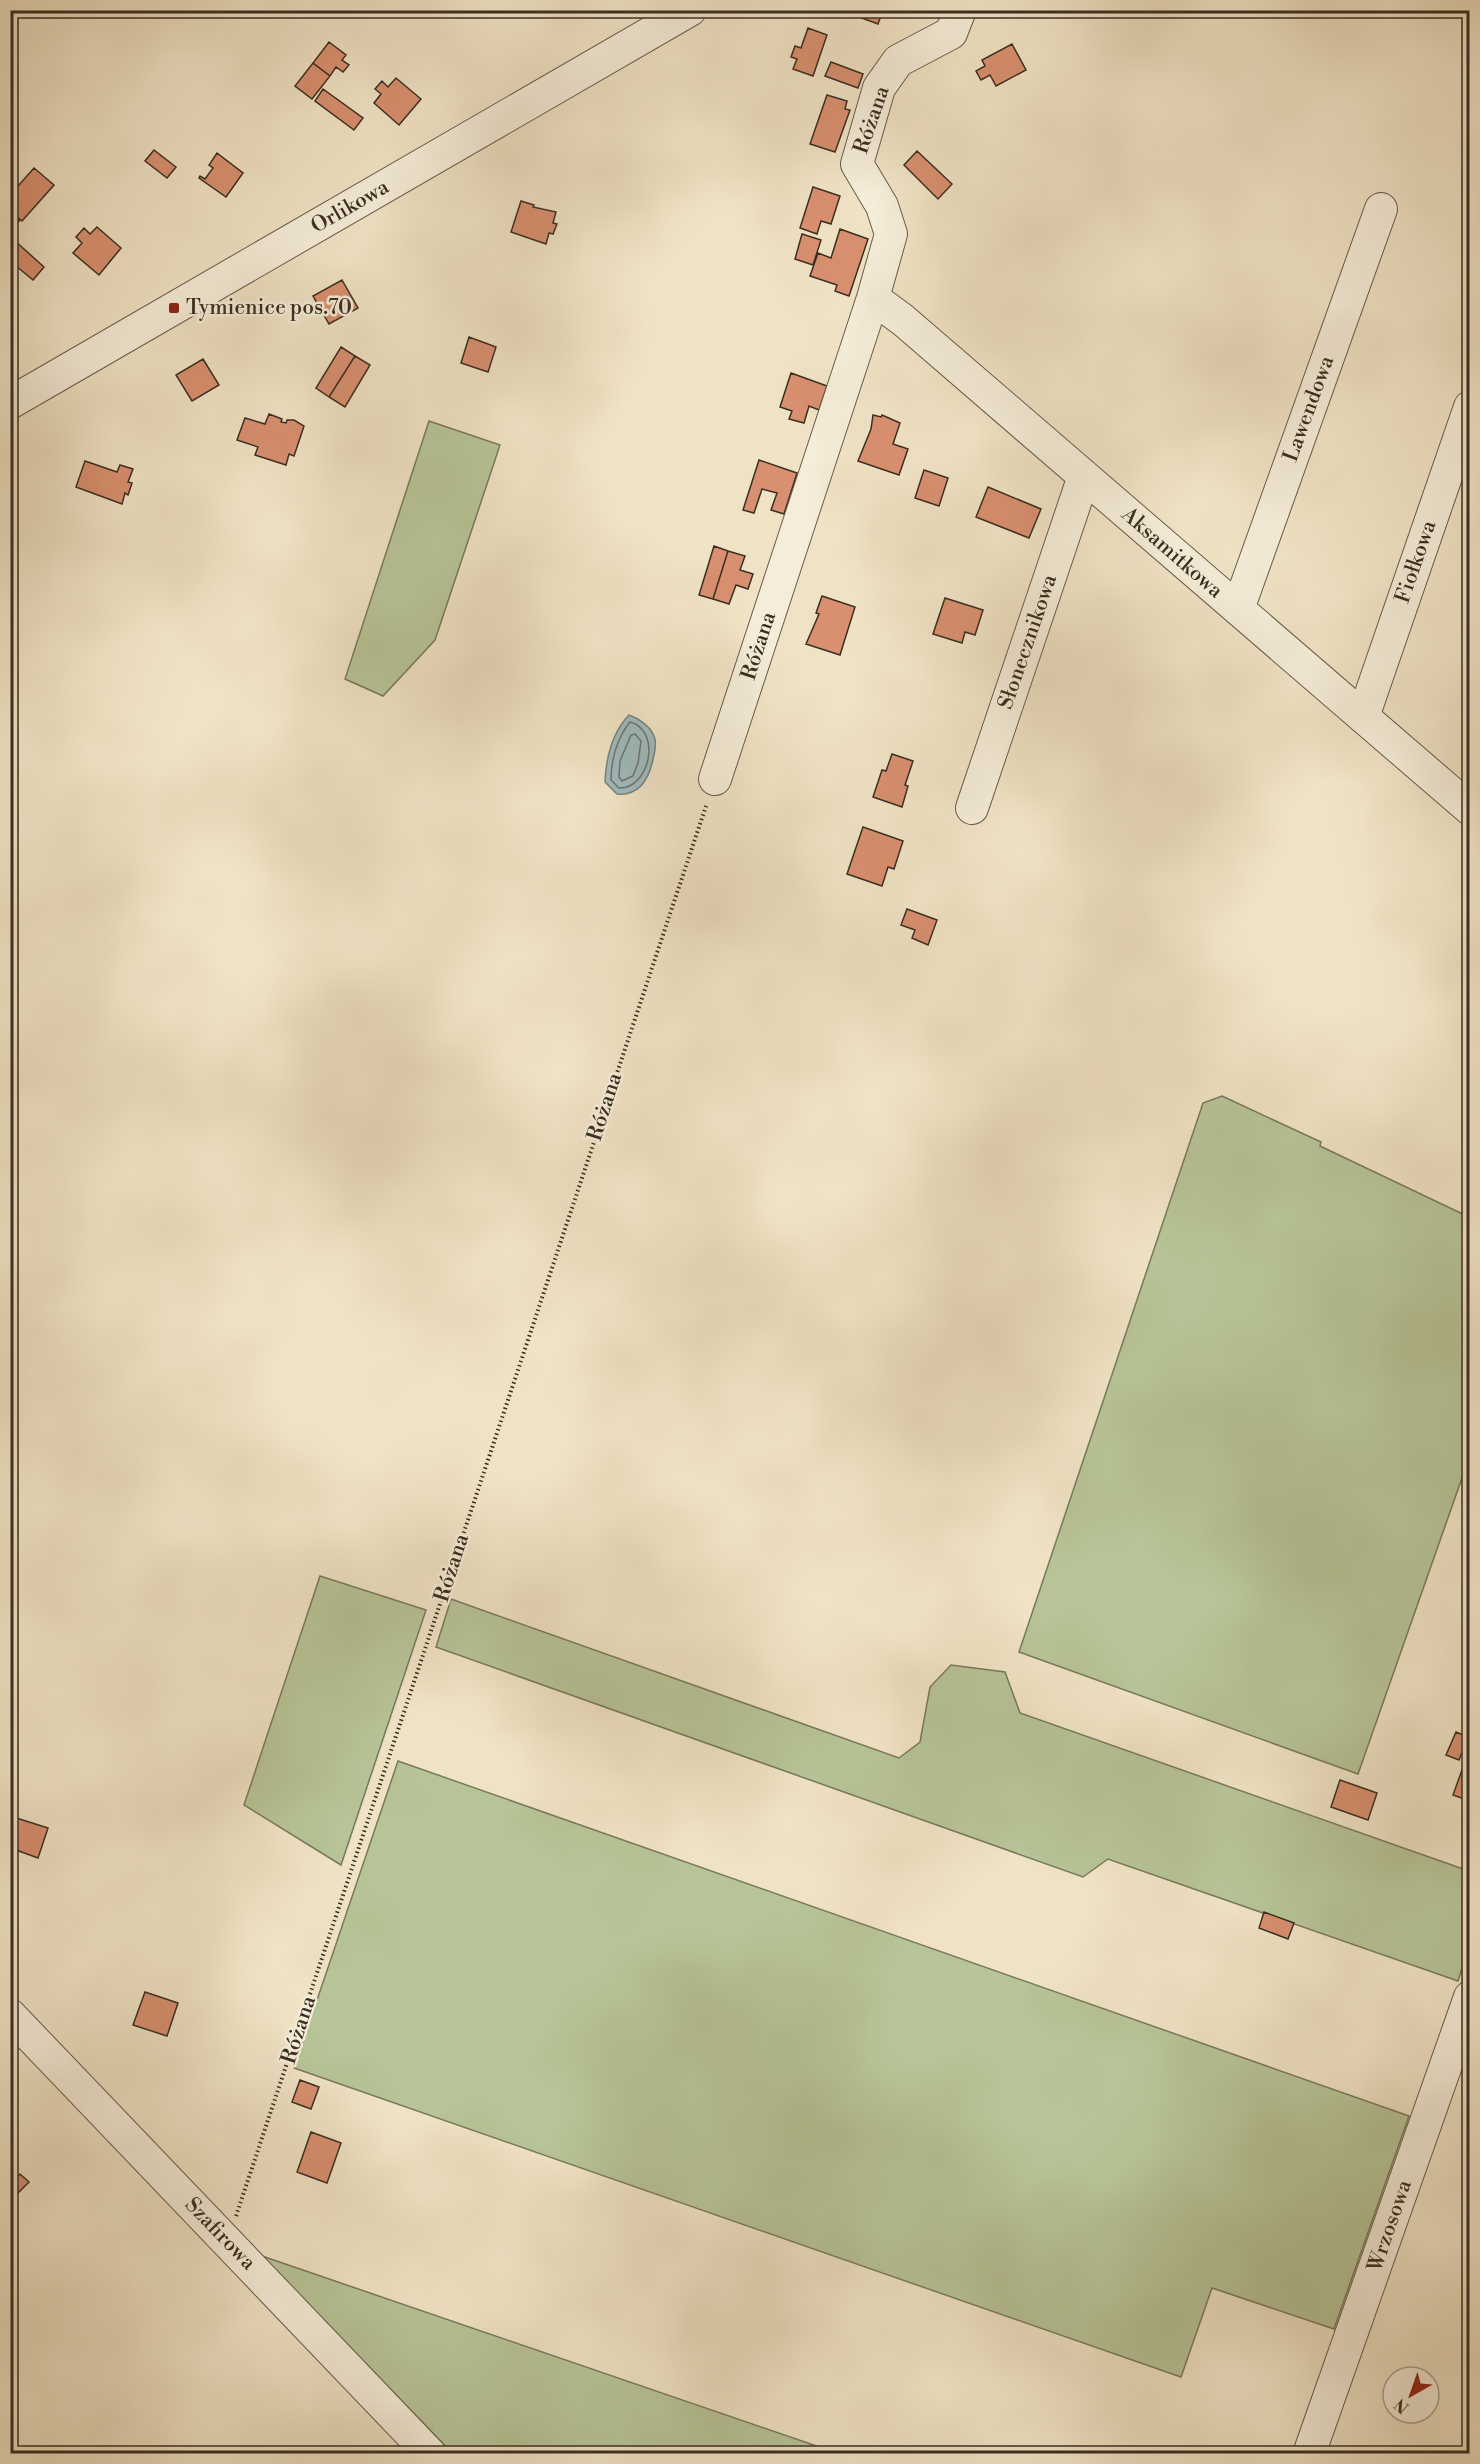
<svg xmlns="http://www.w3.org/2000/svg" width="1480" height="2464" viewBox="0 0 1480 2464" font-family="'Libre Bodoni',serif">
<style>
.green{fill:#b7c497;stroke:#78795c;stroke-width:1.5}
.water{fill:#9fbbbe;stroke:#778380;stroke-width:1.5}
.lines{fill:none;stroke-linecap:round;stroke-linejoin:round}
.shore{stroke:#6c7470;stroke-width:1.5}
.building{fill:#d99070;stroke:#3a2e22;stroke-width:1.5}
.minor-casing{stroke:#685b4b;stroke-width:34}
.path{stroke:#3a2e22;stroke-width:4;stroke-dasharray:1.5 3;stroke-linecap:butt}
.minor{stroke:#f5edd9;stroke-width:32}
.poi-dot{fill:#8f2418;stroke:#f5edd9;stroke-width:2}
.labels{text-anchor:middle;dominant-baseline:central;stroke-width:5;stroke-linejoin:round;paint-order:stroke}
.street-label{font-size:21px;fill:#3a2e22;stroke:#f5edd9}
.poi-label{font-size:21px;fill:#3a2e22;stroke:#f5edd9;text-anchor:start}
</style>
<rect width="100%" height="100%" fill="#f0e3c5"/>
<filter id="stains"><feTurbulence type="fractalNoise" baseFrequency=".00333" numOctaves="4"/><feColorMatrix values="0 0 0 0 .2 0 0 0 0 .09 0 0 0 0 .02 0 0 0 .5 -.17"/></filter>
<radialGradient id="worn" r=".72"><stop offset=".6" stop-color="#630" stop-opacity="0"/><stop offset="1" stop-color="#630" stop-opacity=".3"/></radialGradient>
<path class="green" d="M429,421L500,445L435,640L383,696L345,679Z
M1222,1096L1321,1142L1320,1146L1469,1217V1458L1358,1774L1019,1652L1203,1103Z
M320,1576L426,1610L341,1865L244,1805Z
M451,1599L899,1758L920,1742L930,1687L951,1665L1005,1672L1020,1713L1469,1871V1945L1458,1981L1108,1859L1083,1877L436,1647Z
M398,1761L1409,2116L1334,2329L1212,2288L1181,2377L294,2068Z
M262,2256L837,2453H452Z"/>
<path class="water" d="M629,715C638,718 650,726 654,736C657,743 655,752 653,759C649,779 640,796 617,794L605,782C606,758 612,733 629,715Z"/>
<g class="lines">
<path class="shore" d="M630,722C662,730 650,789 619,788L611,780C611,760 617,738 630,722Z
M635,734L641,741L638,763L633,776L622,781L619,777L620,761L631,735Z"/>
</g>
<path class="building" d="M852,10H883L878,24L851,14Z
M808,28L827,35L813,76L793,69L797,59L791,57L795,46L801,48Z
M329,42L346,55L342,60L349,65L343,72L336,67L330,76L313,63Z
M1012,44L1026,70L996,86L990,75L981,80L976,71L985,66L982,60Z
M831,62L863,74L858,88L825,76Z
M313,63L330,76L312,99L295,86Z
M396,78L421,99L399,125L374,103L381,94L375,89L382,81L388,87Z
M323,89L363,118L354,130L315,101Z
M827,95L847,101L845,109L850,110L835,152L810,144Z
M154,150L176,167L167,178L145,161Z
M917,151L952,184L938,199L904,165Z
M217,153L243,173L226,197L199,178L200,176L205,179L213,168L209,165Z
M34,168L54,185L22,221L10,211V195Z
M813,187L840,196L831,224L821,221L817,234L800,228Z
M521,201L534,205L533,207L556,212L553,223L557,224L553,234L549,233L546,244L511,232Z
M10,211L20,220L10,231Z
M97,227L121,248L99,275L73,253L82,243L76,237L84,228L90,234Z
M840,229L868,239L849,296L835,291L837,285L810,276L818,253L831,258Z
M802,234L821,240L813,265L795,259Z
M14,240L44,267L33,280L10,261V244Z
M342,280L358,308L329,324L313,296Z
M469,337L496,347L488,372L461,363Z
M341,347L355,356L329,397L316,388Z
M355,356L370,365L345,407L329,397Z
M203,359L219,385L192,401L176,375Z
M791,373L827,386L819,410L809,406L804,423L789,419L792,411L780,407Z
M269,414L282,419L281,422L286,423L287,420H294L304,426L294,456L289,454L286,465L255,455L258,447L237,440L245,418L265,424Z
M873,415L881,417L882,415L900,423L893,444L908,449L899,475L858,461L871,429Z
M759,460L797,473L784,514L771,510L777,493L762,489L754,513L743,510Z
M85,461L117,472L120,465L133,469L128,482L132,483L128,495L125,493L122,504L76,487Z
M924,470L948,478L939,506L915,498Z
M988,487L1041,509L1029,538L976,517Z
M714,546L728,551L713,599L699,595Z
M728,551L745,556L740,570L753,574L748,589L736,585L729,604L713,599Z
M822,596L855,607L840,655L806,644L819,614L816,613Z
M945,598L983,610L975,635L965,632L962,643L933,634Z
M892,754L913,761L905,785L908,786L902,807L873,797L882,770L886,771Z
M863,827L903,841L894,869L888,867L882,886L847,874Z
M907,909L937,920L928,945L912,938L915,930L901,925Z
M1456,1732L1468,1737L1459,1760L1446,1755Z
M1462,1770L1470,1773V1801L1453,1795Z
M1340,1780L1377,1793L1368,1820L1331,1807Z
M10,1816L48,1828L38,1858L16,1850L10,1866Z
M1264,1912L1294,1923L1288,1939L1259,1928Z
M145,1992L178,2003L167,2036L133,2025Z
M300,2080L319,2087L311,2109L292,2102Z
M311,2132L341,2143L327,2183L297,2172Z
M20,2174L29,2182L10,2201V2175L15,2180Z"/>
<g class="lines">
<g class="minor-casing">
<path id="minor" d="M873,298L903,320L1470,809
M10,403L690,10
M1238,609L1381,209
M1363,717L1470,407
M715,779L873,298L891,234L882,206L857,164L879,88L898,61L951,33L960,10
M972,808L1084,476
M10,2015L430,2454
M1309,2454L1470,1997"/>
</g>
<path class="path" d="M236,2216L707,803"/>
<use href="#minor" class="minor"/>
</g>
<rect class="poi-dot" x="168" y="302" width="12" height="12" rx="3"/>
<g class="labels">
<g class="street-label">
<text transform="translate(872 120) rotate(-71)">Różana</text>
<text transform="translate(350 207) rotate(-30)">Orlikowa</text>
<text transform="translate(1309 409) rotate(-70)">Lawendowa</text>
<text transform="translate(1172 553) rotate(41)">Aksamitkowa</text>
<text transform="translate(1416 562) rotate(-71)">Fiołkowa</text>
<text transform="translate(1028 642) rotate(-71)">Słonecznikowa</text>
<text transform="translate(759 646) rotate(-72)">Różana</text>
<text transform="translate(605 1107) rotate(-72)">Różana</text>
<text transform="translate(452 1568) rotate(-72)">Różana</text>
<text transform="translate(299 2030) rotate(-72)">Różana</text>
<text transform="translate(1390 2226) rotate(-71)">Wrzosowa</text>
<text transform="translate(220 2234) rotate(46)">Szafirowa</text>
</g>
<g class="poi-label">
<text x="186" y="308">Tymienice pos.70</text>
</g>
</g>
<rect width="1480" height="2464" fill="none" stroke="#f0e3c5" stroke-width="36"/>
<rect x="12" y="12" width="1456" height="2440" fill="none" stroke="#3a2e22" stroke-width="3"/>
<rect x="18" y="18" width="1444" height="2428" fill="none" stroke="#3a2e22" stroke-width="1.5"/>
<g transform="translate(1411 2395) rotate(220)"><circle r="28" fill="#f5edd9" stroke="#aaa190" stroke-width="1.5"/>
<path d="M0-4.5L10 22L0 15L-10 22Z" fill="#8f2418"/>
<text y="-9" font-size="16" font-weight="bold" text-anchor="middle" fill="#3a2e22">N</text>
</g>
<rect width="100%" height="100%" filter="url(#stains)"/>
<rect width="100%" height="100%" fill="url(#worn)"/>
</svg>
